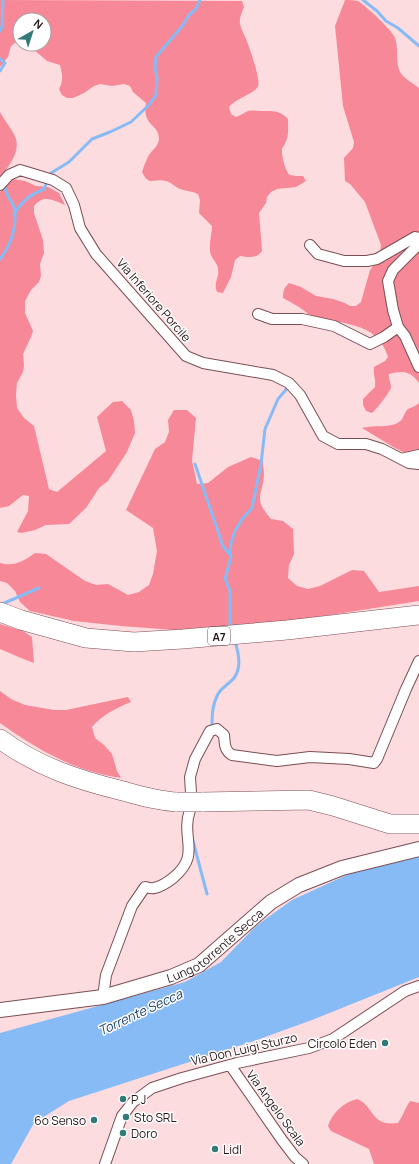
<svg xmlns="http://www.w3.org/2000/svg" width="419" height="1164" viewBox="0 0 419 1164" font-family="Manrope,sans-serif">
<style>
.forest{fill:#f78897}
.water{fill:#87bbf6}
.lines{fill:none;stroke-linecap:round;stroke-linejoin:round}
.stream{stroke:#87bbf6;stroke-width:3}
.street-casing{stroke:#7b4e53;stroke-width:12}
.secondary-casing{stroke:#7b4e53;stroke-width:16}
.highway-casing{stroke:#7b4e53;stroke-width:20}
.street{stroke:#fff;stroke-width:10}
.secondary{stroke:#fff;stroke-width:14}
.highway{stroke:#fff;stroke-width:19}
.highway-bridge-casing{stroke:#7b4e53;stroke-width:20;stroke-linecap:butt}
.highway-bridge{stroke:#fff;stroke-width:19}
.poi-dot{fill:#327b78;stroke:#fff;stroke-width:1.5}
.labels{text-anchor:middle;dominant-baseline:central;stroke-width:3;stroke-linejoin:round;paint-order:stroke}
.shield{fill:#fff;stroke:#685b5d;stroke-width:1}
.shield-label{font-size:11px;font-weight:bold;fill:#271517}
.street-label{font-size:12px;fill:#271517;stroke:#fff}
.poi-label{font-size:12px;fill:#271517;stroke:#fff;text-anchor:start}
.water-label{font-size:13px;font-style:italic;fill:#1c4068;stroke:#fff}
</style>
<rect width="100%" height="100%" fill="#fddcdf"/>
<path class="forest" d="M0,0L242,1L244,7C242,12 239,18 240,24C241,29 244,34 246,39C249,46 261,80 258,86C255,94 236,98 229,107L231,114L236,117C241,115 244,113 248,111C252,110 257,111 261,111C272,111 280,110 288,119C288,126 289,135 286,141C285,146 281,147 282,152C282,157 286,173 290,175C293,176 299,176 303,176L306,181L296,187L277,189L271,192L267,197L266,203L259,213L262,251C256,259 249,257 240,256L235,260L231,277L223,293L217,292C213,281 220,278 218,268C217,263 214,261 212,257C207,249 212,235 212,226L199,213L200,200L198,194C192,191 186,191 180,189C175,187 171,182 166,181C154,178 149,187 142,172C144,166 146,160 149,155C153,149 158,147 159,139C159,123 142,127 146,103L133,92L130,86L124,84L112,86L100,84L94,86L84,93L73,98H67L62,95L59,89C64,80 62,74 60,65L47,61L27,44H44V20H20V39L11,46L8,57L0,67Z
M345,0C349,0 354,0 358,1C366,6 392,30 395,38C399,48 395,62 400,72C404,79 413,83 419,88V234L380,252L381,245L365,202L350,184L345,181L344,158L353,148L354,142L343,106L335,26Z
M0,112C4,120 13,130 16,139C20,153 8,167 0,178Z
M13,179L25,181L36,186L48,187L59,193L65,205C53,200 44,194 34,206V213L43,240L44,253L40,264L41,276L39,282L31,290L25,301V313L33,331L31,337L23,354L24,366L23,372L17,383L16,395L17,408L24,418L34,426L49,489L57,492L106,451L97,417L113,402L122,401L131,410L134,421L135,433L127,452L108,481L99,488L86,508L69,524L46,525L35,530L21,533L17,532L28,511L29,496L23,495L9,506L0,508V192Z
M419,244V383C411,371 402,370 389,374C388,379 391,382 391,387C391,391 376,410 372,413L366,411L363,405V399L375,387C376,379 373,376 374,367L385,361L388,357C377,319 338,326 308,314C302,308 290,302 283,298C283,291 284,288 289,283L301,287L316,296L333,299L345,303L350,306H356L361,302L370,270L373,266L407,245Z
M419,403V452L407,454L395,448L362,428C372,425 392,428 399,422C404,419 404,412 408,409C412,407 416,406 419,403Z
M174,410H187L196,418L192,460L197,484L208,483L228,467L251,457L263,461C263,465 264,470 264,474C263,497 252,497 271,519L283,521L293,529L294,554L289,565L288,578L297,586L308,589L320,586L352,570L364,571L379,592L419,586V601L286,622L187,631L121,626L74,621L30,611L20,602L15,591L7,583L0,581V563C14,567 24,561 35,553L46,554L85,581L96,585L108,584L128,595L139,592L149,585L153,574L157,551L153,528L126,510L155,449L165,442L169,432L168,420Z
M0,624L23,631L32,637L34,663L21,658L0,649Z
M0,691L11,699L25,705L54,710H66L128,697L131,702C116,708 102,715 92,727L95,738L104,745L112,754L117,771L121,778C74,771 38,750 0,723Z
M357,1099C374,1105 370,1127 398,1123C403,1116 405,1108 410,1101L419,1103V1164H374L369,1149L331,1131L328,1126C332,1113 344,1102 357,1099Z"/>
<path class="water" d="M419,857V977L312,1020L254,1041L69,1101L34,1123L11,1164H0V1033L185,982L221,962L256,926L292,900L351,873Z"/>
<g class="lines">
<path class="stream" d="M363,0L377,11L386,21L398,28L419,46
M0,31L2,27L3,0
M0,59L5,63L0,71
M14,215C21,201 30,195 44,189L51,173L69,162L92,139L110,132L131,122L149,105L156,95L157,78L155,67L156,57L183,25L189,15L196,9L200,0
M0,259C11,245 18,225 14,207C13,203 10,200 8,196C6,192 5,188 4,184
M195,464L223,546L230,555
M2,604L39,588
M230,625V590L225,579L231,557L230,551L231,543L235,531L242,519L252,508L261,464L265,429L278,399L289,386
M212,728C212,716 212,705 218,694C222,687 229,684 234,678C241,669 239,655 236,645
M193,841L207,894"/>
<g class="street-casing">
<path id="street" d="M0,185L9,175L20,170L53,180L66,188L74,205L80,228L96,254L186,356L203,363L273,375L289,383L300,395L323,436L338,444H366L382,449L409,463L419,464
M419,241L415,248L393,270L388,281L393,310L398,327L405,336L419,367
M310,245L318,254L344,261H367L377,259L415,237L419,238
M258,314L272,319H302L334,326L370,344L384,337L398,327
M401,459L419,455
M191,793L190,777L195,759L210,731L217,729L224,735C225,744 224,750 232,755L277,761L310,757L349,759L374,763L377,759L406,689L419,661
M103,997L106,975L132,906L145,887C147,887 151,889 154,888C160,887 168,882 173,878C202,854 180,839 190,810
M230,1065L282,1140L295,1157L303,1164
M105,1164L122,1116L133,1102L152,1088L182,1078L237,1063L309,1048L333,1039L405,991L419,986"/>
</g>
<g class="secondary-casing">
<g id="secondary">
<path id="s1" d="M0,1010L103,997L171,977L199,965L271,902L299,885L342,868L419,849"/>
</g>
</g>
<g class="highway-casing">
<path id="highway" d="M0,612L21,620L86,638L134,642L183,639L287,630L419,615
M0,739C38,767 78,780 123,791C141,796 158,801 177,802
M202,802L309,800L333,806L390,824H419"/>
</g>
<use href="#street" class="street"/>
<use href="#secondary" class="secondary"/>
<use href="#highway" class="highway"/>
<g class="highway-bridge-casing">
<path id="highway-bridge" d="M177,802H202"/>
</g>
<use href="#highway-bridge" class="highway-bridge"/>
</g>
<g class="poi-dot">
<circle cx="385" cy="1043" r="4"/>
<circle cx="123" cy="1099" r="4"/>
<circle cx="126" cy="1117" r="4"/>
<circle cx="94" cy="1120" r="4"/>
<circle cx="123" cy="1133" r="4"/>
<circle cx="215" cy="1149" r="4"/>
</g>
<g class="labels">
<rect class="shield" x="208" y="627" width="22" height="18" rx="3"/>
<g class="shield-label">
<text x="219" y="636">A7</text>
</g>
<g class="street-label">
<text transform="translate(154 300) rotate(49)">Via Inferiore Porcile</text>
<text stroke="none"><textPath href="#s1" startOffset="229">Lungotorrente Secca</textPath></text>
<text transform="translate(244 1049) rotate(-13)">Via Don Luigi Sturzo</text>
<text transform="translate(276 1108) rotate(54)">Via Angelo Scala</text>
</g>
<g class="poi-label">
<text x="377" y="1043" text-anchor="end">Circolo Eden</text>
<text x="131" y="1099">P J</text>
<text x="134" y="1117">Sto SRL</text>
<text x="86" y="1120" text-anchor="end">6o Senso</text>
<text x="131" y="1133">Doro</text>
<text x="223" y="1149">Lidl</text>
</g>
<g class="water-label">
<text transform="translate(140 1012) rotate(-25)">Torrente Secca</text>
</g>
</g>
<g transform="translate(32 32) rotate(39)"><circle r="19" fill="#ffffff" stroke="#a9a1a2"/>
<path d="M0-3L7 15L0 10L-7 15Z" fill="#327b78"/>
<text y="-6" font-size="11" font-weight="bold" text-anchor="middle" fill="#271517">N</text>
</g>
</svg>
